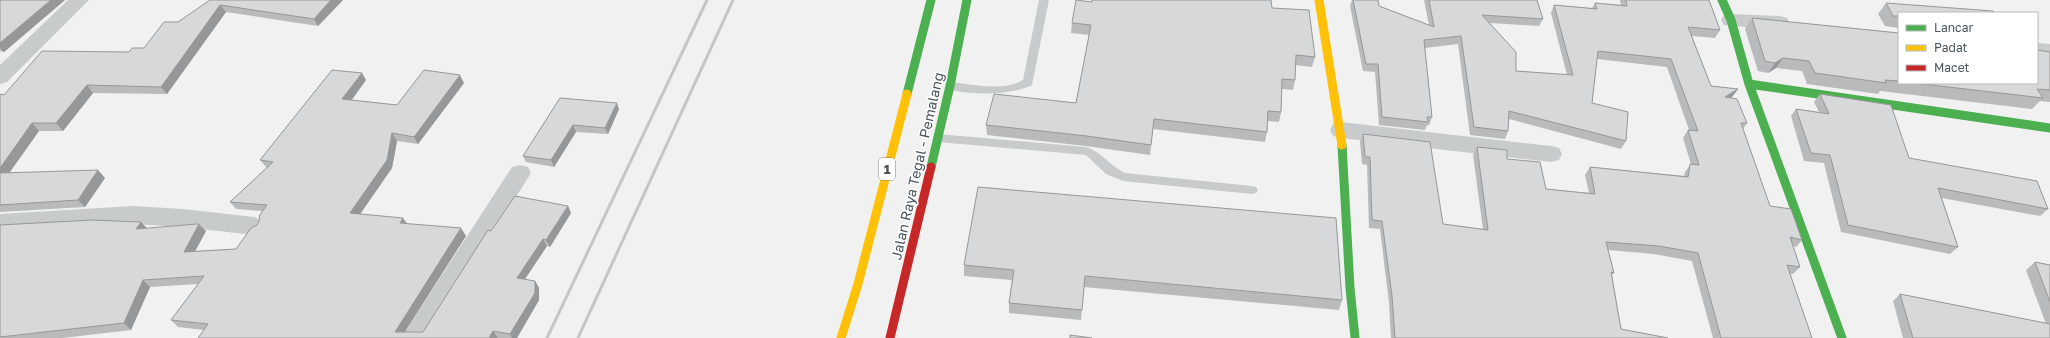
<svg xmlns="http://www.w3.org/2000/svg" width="2050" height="338" viewBox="0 0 2050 338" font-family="'Golos Text',sans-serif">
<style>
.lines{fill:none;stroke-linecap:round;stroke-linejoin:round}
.lane{fill:#c8cbcc;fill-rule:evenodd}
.street{fill:#c8cbcc;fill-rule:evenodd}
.fast{stroke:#4caf50;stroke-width:9}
.slow{stroke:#ffc107;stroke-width:9}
.jam{stroke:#c62828;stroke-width:9}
.rail{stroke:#c4c6c7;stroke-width:3}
.wall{fill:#b9babb}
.shaded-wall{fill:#969798}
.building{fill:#d7d8d9;stroke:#969798}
.labels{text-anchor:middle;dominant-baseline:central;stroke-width:3;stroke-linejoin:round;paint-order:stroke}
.shield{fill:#fff;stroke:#80878d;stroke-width:1}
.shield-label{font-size:13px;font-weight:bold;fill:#49545c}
.street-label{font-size:14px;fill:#49545c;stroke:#fff}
</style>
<rect width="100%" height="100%" fill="#f1f1f1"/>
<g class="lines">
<path class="lane" d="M1039,0H1049L1032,85C1010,96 969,95 946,89L945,86L950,82C973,84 1002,92 1023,80Z
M938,134L1086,147C1102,152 1110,166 1125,173L1252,186L1256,187L1258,190L1256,193L1252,194L1123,181L1106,174L1086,155L938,142L933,138Z"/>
<path class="street" d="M68,0H89L7,82L0,84V65Z
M1731,14L1780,16L1787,18L1790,23L1787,28L1780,30L1724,25L1721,20L1724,15Z
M2037,43L2050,44V58L2037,57Z
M1341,122L1551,146L1559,148L1562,154L1559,160L1551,162L1341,138L1333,136L1330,130L1333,124Z
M520,165L528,167L531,173L427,338H401L512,167Z
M133,206L183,209L254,217L262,220L265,226L262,232L254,235L183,227L133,224L0,232V214Z"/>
<path class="fast" d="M1722,0L1731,20L1749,84L1842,338
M1749,84L2050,128
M907,94L931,0
M1342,145L1350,288L1355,338
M931,167L950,86L967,0"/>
<path class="slow" d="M1319,0L1342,145
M841,338L858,284L907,94"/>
<path class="jam" d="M890,338L931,167"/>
<path class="rail" d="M547,338L707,0
M578,338L733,0"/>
</g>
<path class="wall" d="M0,0H65L4,52L0,51Z
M210,0H343L318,26L226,12L167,94L93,93L63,131H39L10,172L105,178L85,207L0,212V94L4,95L129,52L144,48L178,22Z
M1352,0H1378L1379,6L1429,25L1424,0H1537L1543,19L1539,26L1490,23L1516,71L1567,75L1551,13L1554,5L1592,8L1595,3L1621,5L1620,0H1709L1720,30L1715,38L1692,36L1711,86L1738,89L1732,97L1731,98L1747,123L1743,129L1770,206L1802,240L1796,247L1793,246L1800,267L1793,274H1790L1812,338H1713L1692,261L1654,254L1608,250L1614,273L1612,275L1621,329L1668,338H1391L1389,303L1380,229L1369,228L1367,165L1362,164L1360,142L1363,134L1443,224L1483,229L1473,155L1477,147L1507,159L1546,189L1589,193L1585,175L1590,167L1684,176L1685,172L1691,164L1683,138L1688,130H1689L1667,67L1597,59L1592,103L1626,141L1621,149L1509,119L1508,131L1505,139L1470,135L1458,44L1425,48L1432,117L1429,125H1427L1425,130L1379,125L1375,72L1363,71L1350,6Z
M1092,2L1272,8L1315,57L1312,67L1295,65V80L1293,90L1282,89L1281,112L1279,122L1268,121L1267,132L1265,142L1153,129L1150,155L1086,146L987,135L986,125L1076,103L1089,35L1071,33L1072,23Z
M1886,3L1899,13V28L1885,26L1878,14Z
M1752,18L1899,33V83H2037L2050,52V102L2040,101L2032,109L1880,91L1878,94L1807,84L1802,71L1776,68L1768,73L1758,71L1745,29Z
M366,80L352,100L397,105L464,83L418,144L397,141L392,168L360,214L466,236L404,332H423L491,231L568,206L571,213L550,247L547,246L525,279L535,281L539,288V300L517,338H198L204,330L178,327L171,320L198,284L150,287L131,330L63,338H0V225L147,228L206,231L195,251L236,249L257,225L260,219L262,211L236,209L230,202L267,168L260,160Z
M1820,94L1909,158L2048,209L2040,216L1942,198L1958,247L1950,254L1841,232L1824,163L1804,161L1791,116L1796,109L1819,112L1814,102Z
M560,98L619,109L608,134L576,132L554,167L526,162L523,156Z
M2035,262L2050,265V338H1903L1893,301L1900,294L2046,324L2026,270Z
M964,265L1342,300L1339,310L1084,287L1081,320L1009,313V303L1012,280L964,276Z"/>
<path class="shaded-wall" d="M51,0H65L4,52L0,48V43Z
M331,0H343L318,26L314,19Z
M220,5L226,12L167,94L161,87Z
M1783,58L1776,68L1768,73L1775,63Z
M362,73L366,80L347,106L342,99Z
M460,75L464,83L418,144L414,137Z
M87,85L93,93L63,131L56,123Z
M1738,89L1732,97L1720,105L1725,97Z
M617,103L619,109L608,134L605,128Z
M32,123L39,131L4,180L0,176V168Z
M573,125L576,132L554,167L551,160Z
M392,133L397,141L392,168L356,220L350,213Z
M98,170L105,178L85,207L78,200Z
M568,206L571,213L550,247L546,240Z
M403,218L408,225L400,223Z
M141,222L148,229H136Z
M199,224L206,231L191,259L184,252Z
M461,228L466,236L401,338L395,332Z
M543,239L547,246L521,285L517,278Z
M143,280L150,287L131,330L124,323Z
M535,281L539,288V300L517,338H512L510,334Z
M493,331L498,338H489Z"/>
<path class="building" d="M0,0H51L0,43Z
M210,0H331L314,19L220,5L161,87L87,85L56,123H32L0,168V94L4,95L42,51L129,52L132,48H144L164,22H178Z
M1076,0L1092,2V0H1271L1272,8L1309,10L1315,57L1296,55L1295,80L1282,79L1281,112L1268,111L1267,132L1154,119L1151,145L1087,136L986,125L994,94L1076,103L1091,25L1072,23Z
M1353,0H1378L1379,6L1434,27L1429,0H1537L1543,19L1482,15L1516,52V71L1573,75L1554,5L1597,9L1595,3L1627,6L1626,0H1709L1720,30L1688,27L1711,86L1738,89L1725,97L1737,99L1747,123H1741L1770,206L1791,209L1802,240L1790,237L1800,267L1787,265L1812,338H1721L1698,253L1659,246L1606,242L1614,273L1611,272L1621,329L1668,338H1395L1392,296L1382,221L1372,220L1370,157H1365L1363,134L1430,142L1443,224L1488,230L1477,147L1507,150V159L1540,162L1546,189L1595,194L1590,167L1688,177L1690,164L1699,165L1688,130L1698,131L1671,59L1598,51L1592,103L1628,112L1626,141L1509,111L1508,131L1474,127L1461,36L1424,40L1432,117H1427L1428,122L1382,117L1378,64H1366Z
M1886,3L1993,11L1994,13H1899V16H1893Z
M1752,18L1899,33V81L1885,80L1886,83L1815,73L1809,61L1783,58L1775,63L1765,61Z
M2037,50L2050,52V90L2037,89L2043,98L1914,83H2037Z
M332,70L362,73L342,99L397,105L424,70L460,75L414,137L392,133L387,160L350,213L403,218L400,223L461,228L395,332H423L488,230L491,231L515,196L568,206L546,240L543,239L517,278L535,281V293L510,334L493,331L489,338H198L208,324L171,320L204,276L143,280L124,323L0,337V225L92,220L141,222L136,229L197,224H199L184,252L236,249L251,228L257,225L260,219L259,216L267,205L230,202L273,162L260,160Z
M1820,94L1891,105L1909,158L2037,181L2048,209L1938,188L1958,247L1848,225L1830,155L1811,153L1796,109L1829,114Z
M560,98L617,103L605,128L573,125L551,160L523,156Z
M98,170L78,200L0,205V173Z
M978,187L1336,218L1342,300L1085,276L1082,310L1009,303L1014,270L964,265Z
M2035,262L2050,265V302Z
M1900,294L2050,324V338H1913Z
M1070,335L1092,338H1070Z"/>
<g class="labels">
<rect class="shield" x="879" y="158" width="16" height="22" rx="3"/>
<g class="shield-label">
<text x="887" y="169">1</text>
</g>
<g class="street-label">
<text transform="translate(917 166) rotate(-77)">Jalan Raya Tegal - Pemalang</text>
</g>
</g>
<rect x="1898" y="12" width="140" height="72" fill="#ffffff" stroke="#b6bbbe"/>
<rect x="1906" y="25" width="20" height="6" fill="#4caf50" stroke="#b6bbbe"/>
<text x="1934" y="32" font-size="12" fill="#49545c">Lancar</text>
<rect x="1906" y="45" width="20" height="6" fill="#ffc107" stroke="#b6bbbe"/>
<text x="1934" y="52" font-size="12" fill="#49545c">Padat</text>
<rect x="1906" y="65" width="20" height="6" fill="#c62828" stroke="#b6bbbe"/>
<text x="1934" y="72" font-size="12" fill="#49545c">Macet</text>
</svg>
